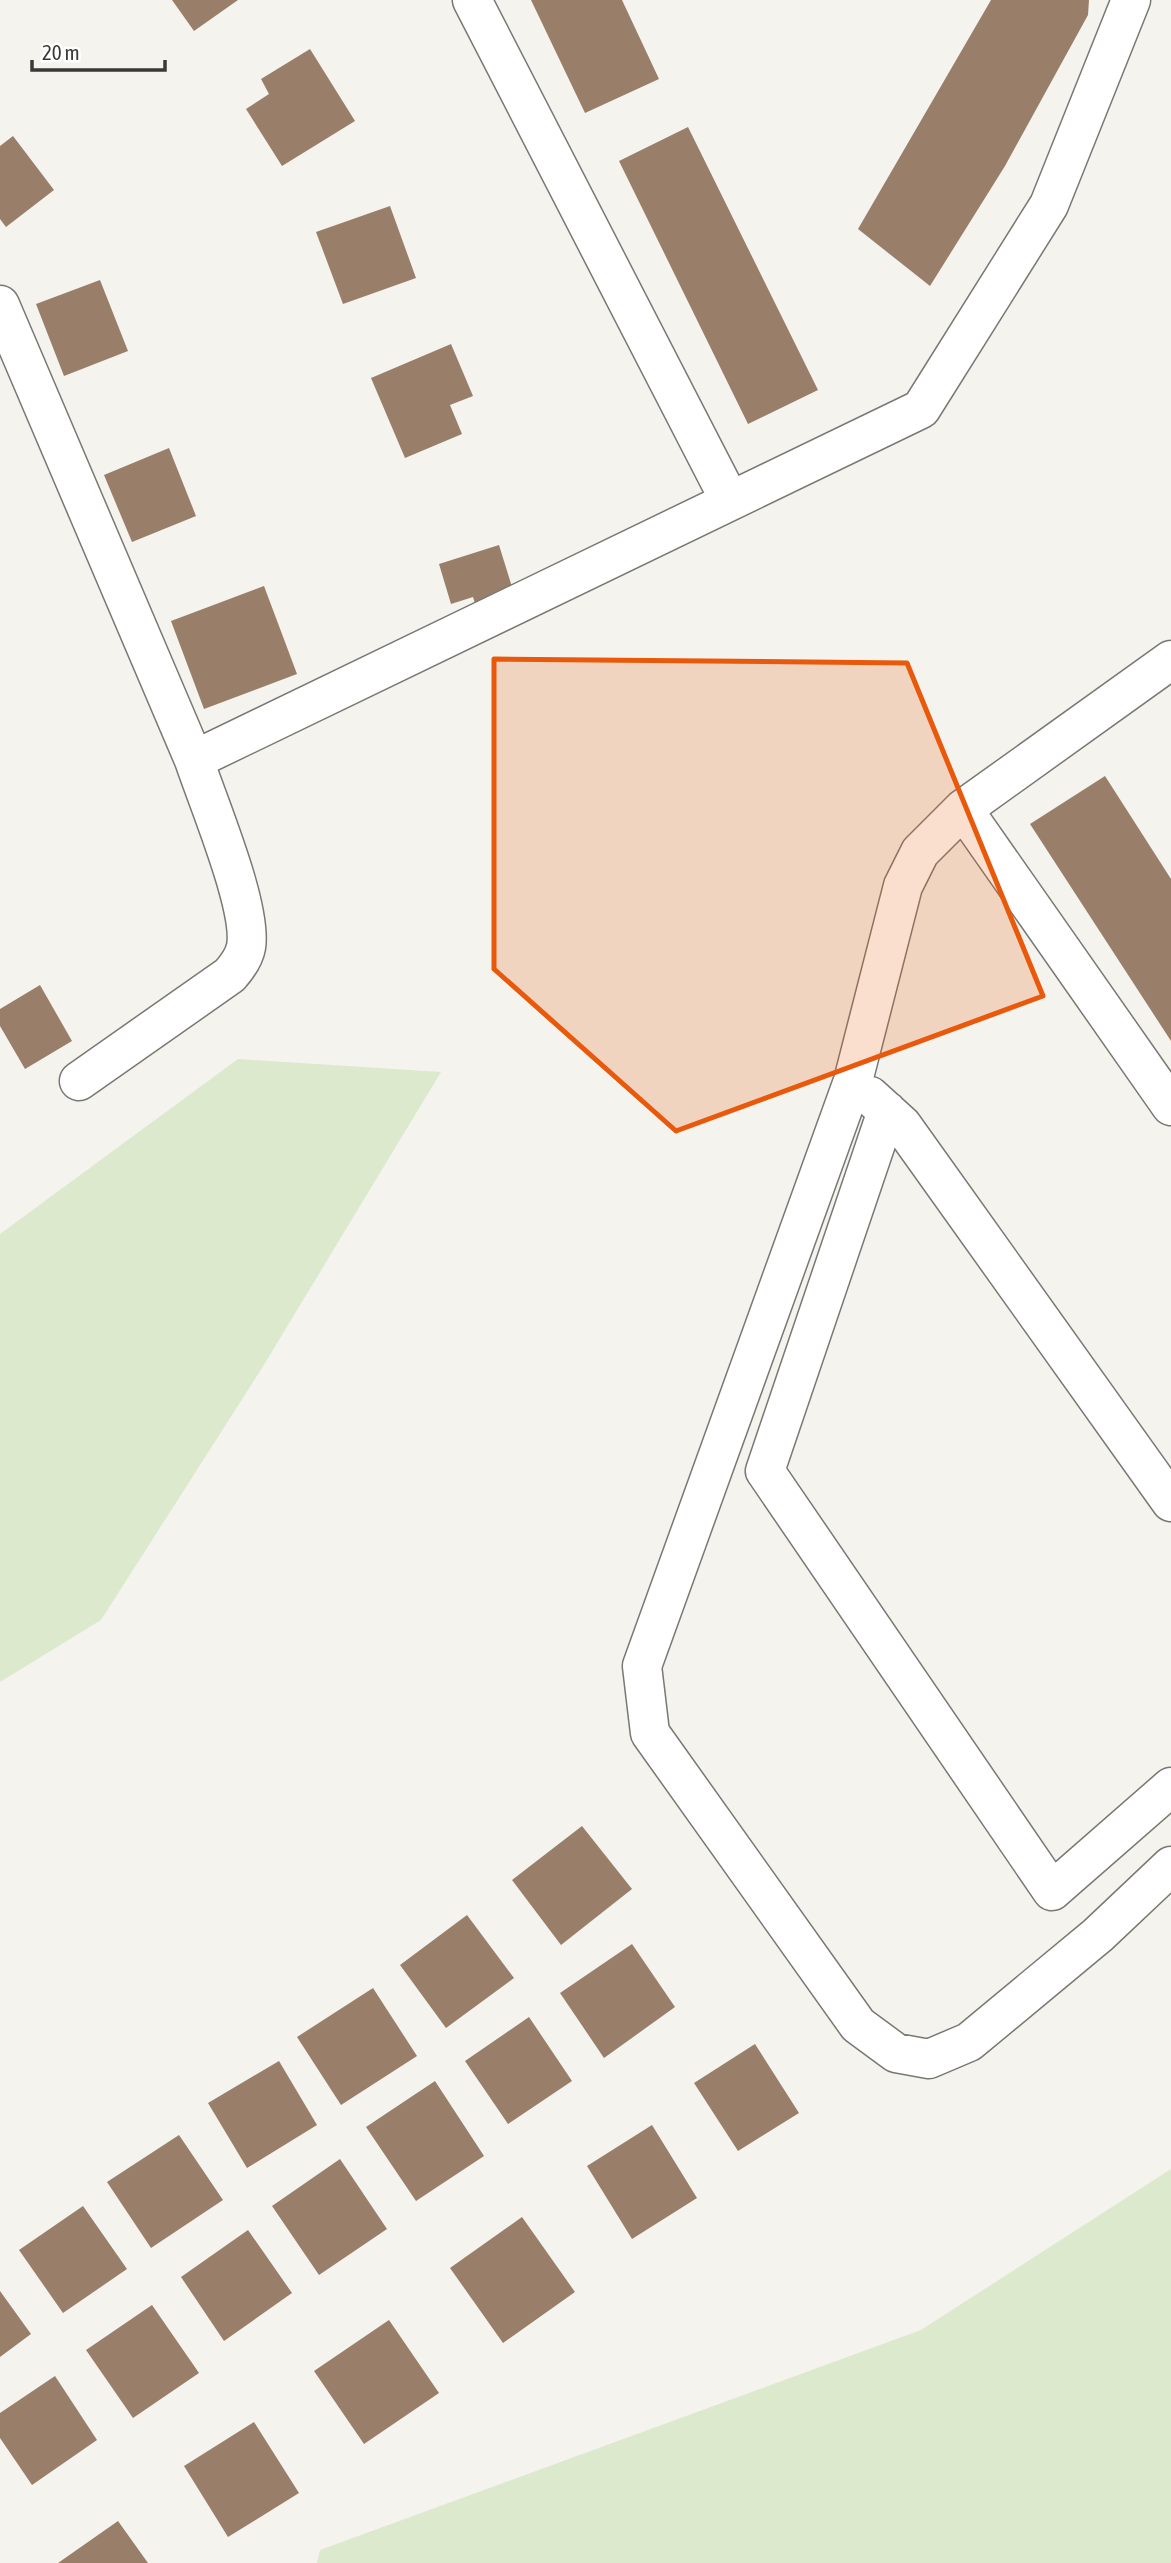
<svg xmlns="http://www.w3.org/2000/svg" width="1171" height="2563" viewBox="0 0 1171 2563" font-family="'Asap Condensed',sans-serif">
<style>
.green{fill:#dce9cd}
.building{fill:#997f6a}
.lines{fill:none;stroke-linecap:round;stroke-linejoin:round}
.minor-casing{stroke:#797873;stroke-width:41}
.minor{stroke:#fff;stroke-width:38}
.marked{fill:#e8590c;fill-opacity:0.2;stroke:#e8590c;stroke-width:5;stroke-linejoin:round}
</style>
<rect width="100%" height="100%" fill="#f4f3ee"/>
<path class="green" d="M238,1059L441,1072L262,1368L101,1620L0,1682V1234Z
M1171,2169V2563H317L320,2550L921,2330Z"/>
<path class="building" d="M172,0H238L194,31Z
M531,0H622L659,79L585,113Z
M991,0H1089L1088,15L1005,166L930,286L858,229Z
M310,49L355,121L282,166L246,109L269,94L261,79Z
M688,127L818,390L748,424L619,161Z
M13,136L54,190L6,227L0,219V146Z
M390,206L416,278L343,304L316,232Z
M100,280L128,351L64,376L36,304Z
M451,344L473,396L450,405L462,434L405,458L371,378Z
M169,448L196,516L132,542L104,475Z
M499,545L512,587L496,592L500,606L478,613L473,597L451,604L439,564Z
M264,586L297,674L204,709L171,621Z
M1105,776L1171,879V1041L1030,824Z
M40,985L72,1041L25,1069L0,1026V1009Z
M582,1826L632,1889L561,1945L512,1880Z
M467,1915L514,1978L446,2028L400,1965Z
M632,1944L675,2007L604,2058L560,1993Z
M373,1988L417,2056L341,2105L297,2037Z
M529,2017L572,2081L508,2124L465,2061Z
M755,2044L799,2113L738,2151L694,2083Z
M279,2061L317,2125L247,2168L208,2103Z
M435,2081L484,2156L416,2201L366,2127Z
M652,2125L697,2198L632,2239L587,2166Z
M179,2135L223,2200L151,2248L107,2182Z
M340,2159L387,2229L319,2275L272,2206Z
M83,2206L127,2269L63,2313L19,2250Z
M522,2217L575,2292L503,2343L450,2268Z
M248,2230L292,2293L224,2341L181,2277Z
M0,2291L31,2334L0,2357Z
M152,2305L199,2373L133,2418L86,2350Z
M389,2320L439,2393L364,2444L314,2371Z
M55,2376L97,2440L32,2485L0,2438V2413Z
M254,2422L299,2493L228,2537L184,2466Z
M118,2521L148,2563H58Z"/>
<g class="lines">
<g class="minor-casing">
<path id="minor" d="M472,0L730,501
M0,305L194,760L921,409L1049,205L1131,0
M1171,660L963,809L920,852L903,886L853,1081L642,1666L650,1733L858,2025L896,2053L929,2059L969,2042L1098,1935L1171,1866
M963,809L1171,1106
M79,1081L230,975C237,967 244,958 246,947C253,908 208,802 194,760
M870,1096L902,1125L1171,1502
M887,1111L765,1471L1052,1891L1171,1787"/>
</g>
<use href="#minor" class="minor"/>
</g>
<path class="marked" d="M494,659L907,663L1043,996L676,1131L494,969Z"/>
<path d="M32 60v10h133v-10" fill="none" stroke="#393937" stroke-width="3.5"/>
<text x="42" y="60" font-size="21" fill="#393937" stroke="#ffffff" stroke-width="5" paint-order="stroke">20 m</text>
</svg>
